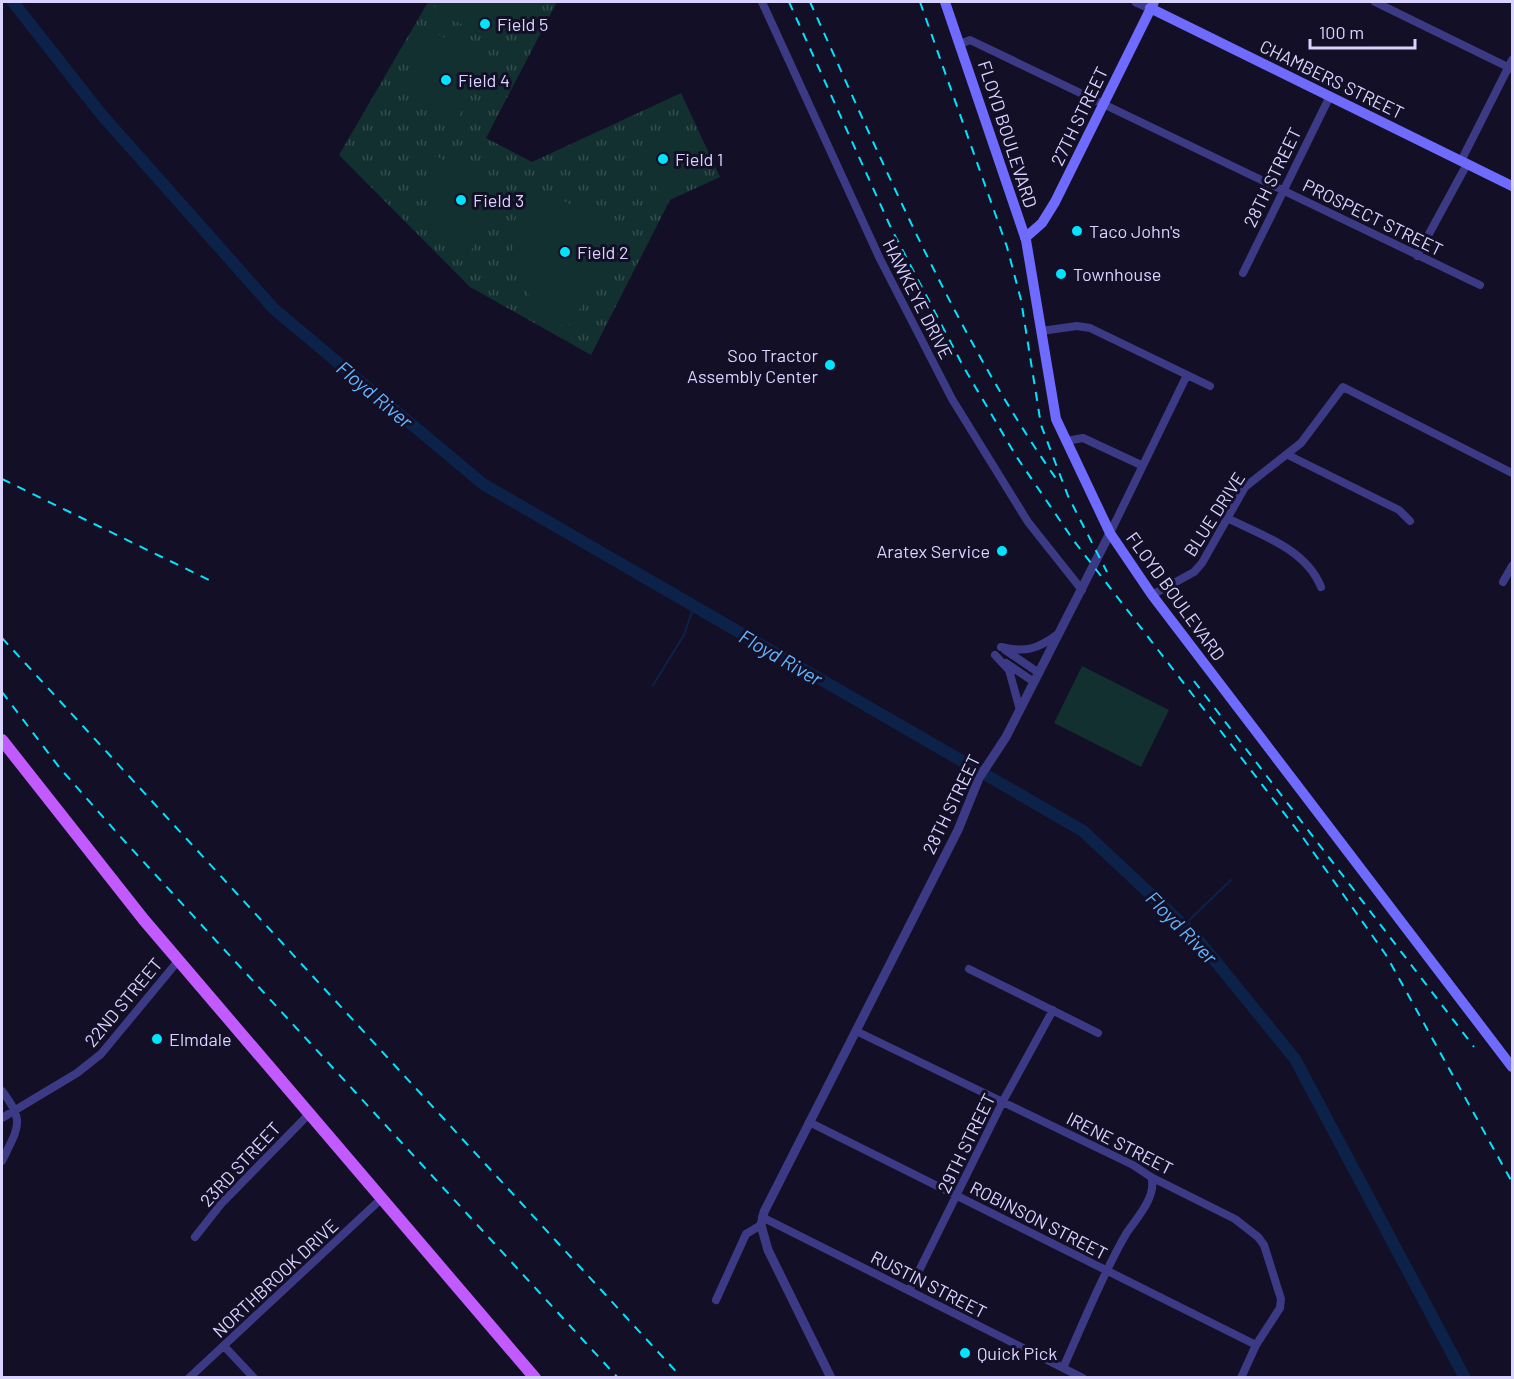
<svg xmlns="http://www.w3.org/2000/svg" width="1514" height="1379" viewBox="0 0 1514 1379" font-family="Barlow,sans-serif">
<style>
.park{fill:url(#park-tufts)}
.pitch{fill:#12302f}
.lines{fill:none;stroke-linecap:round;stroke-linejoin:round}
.stream{stroke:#0c2248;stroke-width:2}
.river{stroke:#0c2248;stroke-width:12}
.minor{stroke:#3d3a85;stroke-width:8}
.tertiary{stroke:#3d3a85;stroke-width:9}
.secondary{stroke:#6f6bff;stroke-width:10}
.primary{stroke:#c25bff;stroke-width:12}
.rail{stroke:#00e5ff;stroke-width:2;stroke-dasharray:9 8;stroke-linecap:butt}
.poi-dot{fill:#00e5ff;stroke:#130f26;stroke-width:2}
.labels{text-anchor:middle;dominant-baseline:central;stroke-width:6;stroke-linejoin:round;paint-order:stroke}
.poi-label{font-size:18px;fill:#d9d4ff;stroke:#130f26;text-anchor:start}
.street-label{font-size:18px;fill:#d9d4ff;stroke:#130f26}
.water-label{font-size:20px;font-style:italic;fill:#62b6ff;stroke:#130f26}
</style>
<defs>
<pattern id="park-tufts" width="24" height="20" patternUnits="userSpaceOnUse" patternTransform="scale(1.5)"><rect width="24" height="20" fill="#12302f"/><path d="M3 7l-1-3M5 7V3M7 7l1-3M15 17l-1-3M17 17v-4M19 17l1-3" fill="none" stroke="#344d4e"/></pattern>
</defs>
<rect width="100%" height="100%" fill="#130f26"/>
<path class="park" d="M428,2H557L486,138L532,162L681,93L720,177L670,200L591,355L470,287L339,155Z"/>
<path class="pitch" d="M438,2H521L501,39L493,42L434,9Z
M426,28L484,59L486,66L455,124C411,102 403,71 426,28Z
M676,131C698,159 690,177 659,191L634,154Z
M435,156L496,183L499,191L471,251C429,234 418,196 435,156Z
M529,183L621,231L624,243L567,328C509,293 499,242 529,183Z
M1082,666L1169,710L1141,767L1054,723Z"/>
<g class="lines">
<path class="stream" d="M653,685L684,635L693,608
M1184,925L1231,880"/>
<path class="river" d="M13,2L101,114L274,309L483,484L1083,831L1195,936L1295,1059L1465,1378"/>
<path class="minor" d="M762,2L880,259L952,399L1028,522L1082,590
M1375,2L1512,69
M960,44L970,40L1480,285
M1461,161L1512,60
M1417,256L1467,164
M1243,273L1330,96
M1041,331L1077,326L1090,328L1210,386
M1066,441L1083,438L1141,465
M1288,455L1399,510L1410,521
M1227,518C1261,535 1306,549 1321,587
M1110,533L1187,375
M1503,582L1512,566
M1152,595L1194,572L1202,563L1245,487L1301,443L1343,387L1512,473
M1001,647C1025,653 1038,649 1058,634
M1005,650L1039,673
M995,655L1009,670L1020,710
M1006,663L1034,682
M969,969L1098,1033
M856,1031L1133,1165L1151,1177L1235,1219L1258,1237L1264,1245L1281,1299L1280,1308L1256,1345L1241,1378
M2,1091C26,1122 18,1127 2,1161
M2,1118L77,1073L101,1054L178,961
M809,1122L1256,1345
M762,1217L1083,1378
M195,1237L221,1204L309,1114
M909,1291L1003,1101L1053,1010
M716,1300L746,1234L761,1225
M224,1346L254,1378
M1063,1368C1083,1324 1102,1275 1126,1234C1135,1220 1158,1196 1151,1177
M189,1378L381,1199"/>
<path class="tertiary" d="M1136,2L1150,8
M831,1378L768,1250L761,1225L764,1212L958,830L979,778L1006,737L1110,533"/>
<path class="secondary" d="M945,2L1026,240L1056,419L1110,533L1152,595L1512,1067
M1150,8L1512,186
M1025,238L1042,223L1055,202L1154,2"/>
<path class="primary" d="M2,740L144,920L535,1378"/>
<path class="rail" d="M789,2L891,228L963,366L1016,456L1074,541L1304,839L1386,955L1512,1182
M810,2C884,165 954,333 1057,480
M920,2L1007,247L1021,300L1041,425L1068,496L1107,572
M2,479L211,581
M2,638L682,1378
M1194,681L1474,1047
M2,692L59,767L118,834L618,1378"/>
</g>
<g class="poi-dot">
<circle cx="485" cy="24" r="6"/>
<circle cx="446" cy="80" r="6"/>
<circle cx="663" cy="159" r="6"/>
<circle cx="461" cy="200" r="6"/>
<circle cx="1077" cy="231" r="6"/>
<circle cx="565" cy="252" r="6"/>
<circle cx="1061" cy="274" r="6"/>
<circle cx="830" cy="365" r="6"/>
<circle cx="1002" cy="551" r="6"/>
<circle cx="157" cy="1039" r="6"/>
<circle cx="965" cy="1353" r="6"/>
</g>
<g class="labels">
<g class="poi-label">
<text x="497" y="24">Field 5</text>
<text x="458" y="80">Field 4</text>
<text x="675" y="159">Field 1</text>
<text x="473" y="200">Field 3</text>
<text x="1089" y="231">Taco John's</text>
<text x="577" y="252">Field 2</text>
<text x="1073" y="274">Townhouse</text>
<text x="818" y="355" text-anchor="end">Soo Tractor<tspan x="818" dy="21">Assembly Center</tspan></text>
<text x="990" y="551" text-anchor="end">Aratex Service</text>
<text x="169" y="1039">Elmdale</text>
<text x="977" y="1353">Quick Pick</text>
</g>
<g class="street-label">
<text transform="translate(1332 79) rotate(26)">CHAMBERS STREET</text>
<text transform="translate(1079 116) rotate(-64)">27TH STREET</text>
<text transform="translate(1008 134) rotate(72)">FLOYD BOULEVARD</text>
<text transform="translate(1272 177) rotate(-64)">28TH STREET</text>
<text transform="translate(1373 217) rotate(26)">PROSPECT STREET</text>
<text transform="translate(918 299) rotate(63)">HAWKEYE DRIVE</text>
<text transform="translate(1214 514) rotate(-57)">BLUE DRIVE</text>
<text transform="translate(1176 596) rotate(54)">FLOYD BOULEVARD</text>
<text transform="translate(951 804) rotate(-64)">28TH STREET</text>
<text transform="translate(123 1002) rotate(-50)">22ND STREET</text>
<text transform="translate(966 1143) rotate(-64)">29TH STREET</text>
<text transform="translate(1120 1143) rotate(27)">IRENE STREET</text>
<text transform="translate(240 1164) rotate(-47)">23RD STREET</text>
<text transform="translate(1039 1220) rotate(27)">ROBINSON STREET</text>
<text transform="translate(275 1278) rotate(-43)">NORTHBROOK DRIVE</text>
<text transform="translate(929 1284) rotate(27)">RUSTIN STREET</text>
</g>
<g class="water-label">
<text transform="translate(375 394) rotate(40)">Floyd River</text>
<text transform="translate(781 657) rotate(30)">Floyd River</text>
<text transform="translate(1182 927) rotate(46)">Floyd River</text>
</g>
</g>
<rect width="1514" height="1379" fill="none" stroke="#d9d4ff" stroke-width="6"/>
<path d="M1310 39v9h105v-9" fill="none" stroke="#d9d4ff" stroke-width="3"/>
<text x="1319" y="39" font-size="18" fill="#d9d4ff" stroke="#130f26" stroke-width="4.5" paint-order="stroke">100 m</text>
</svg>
